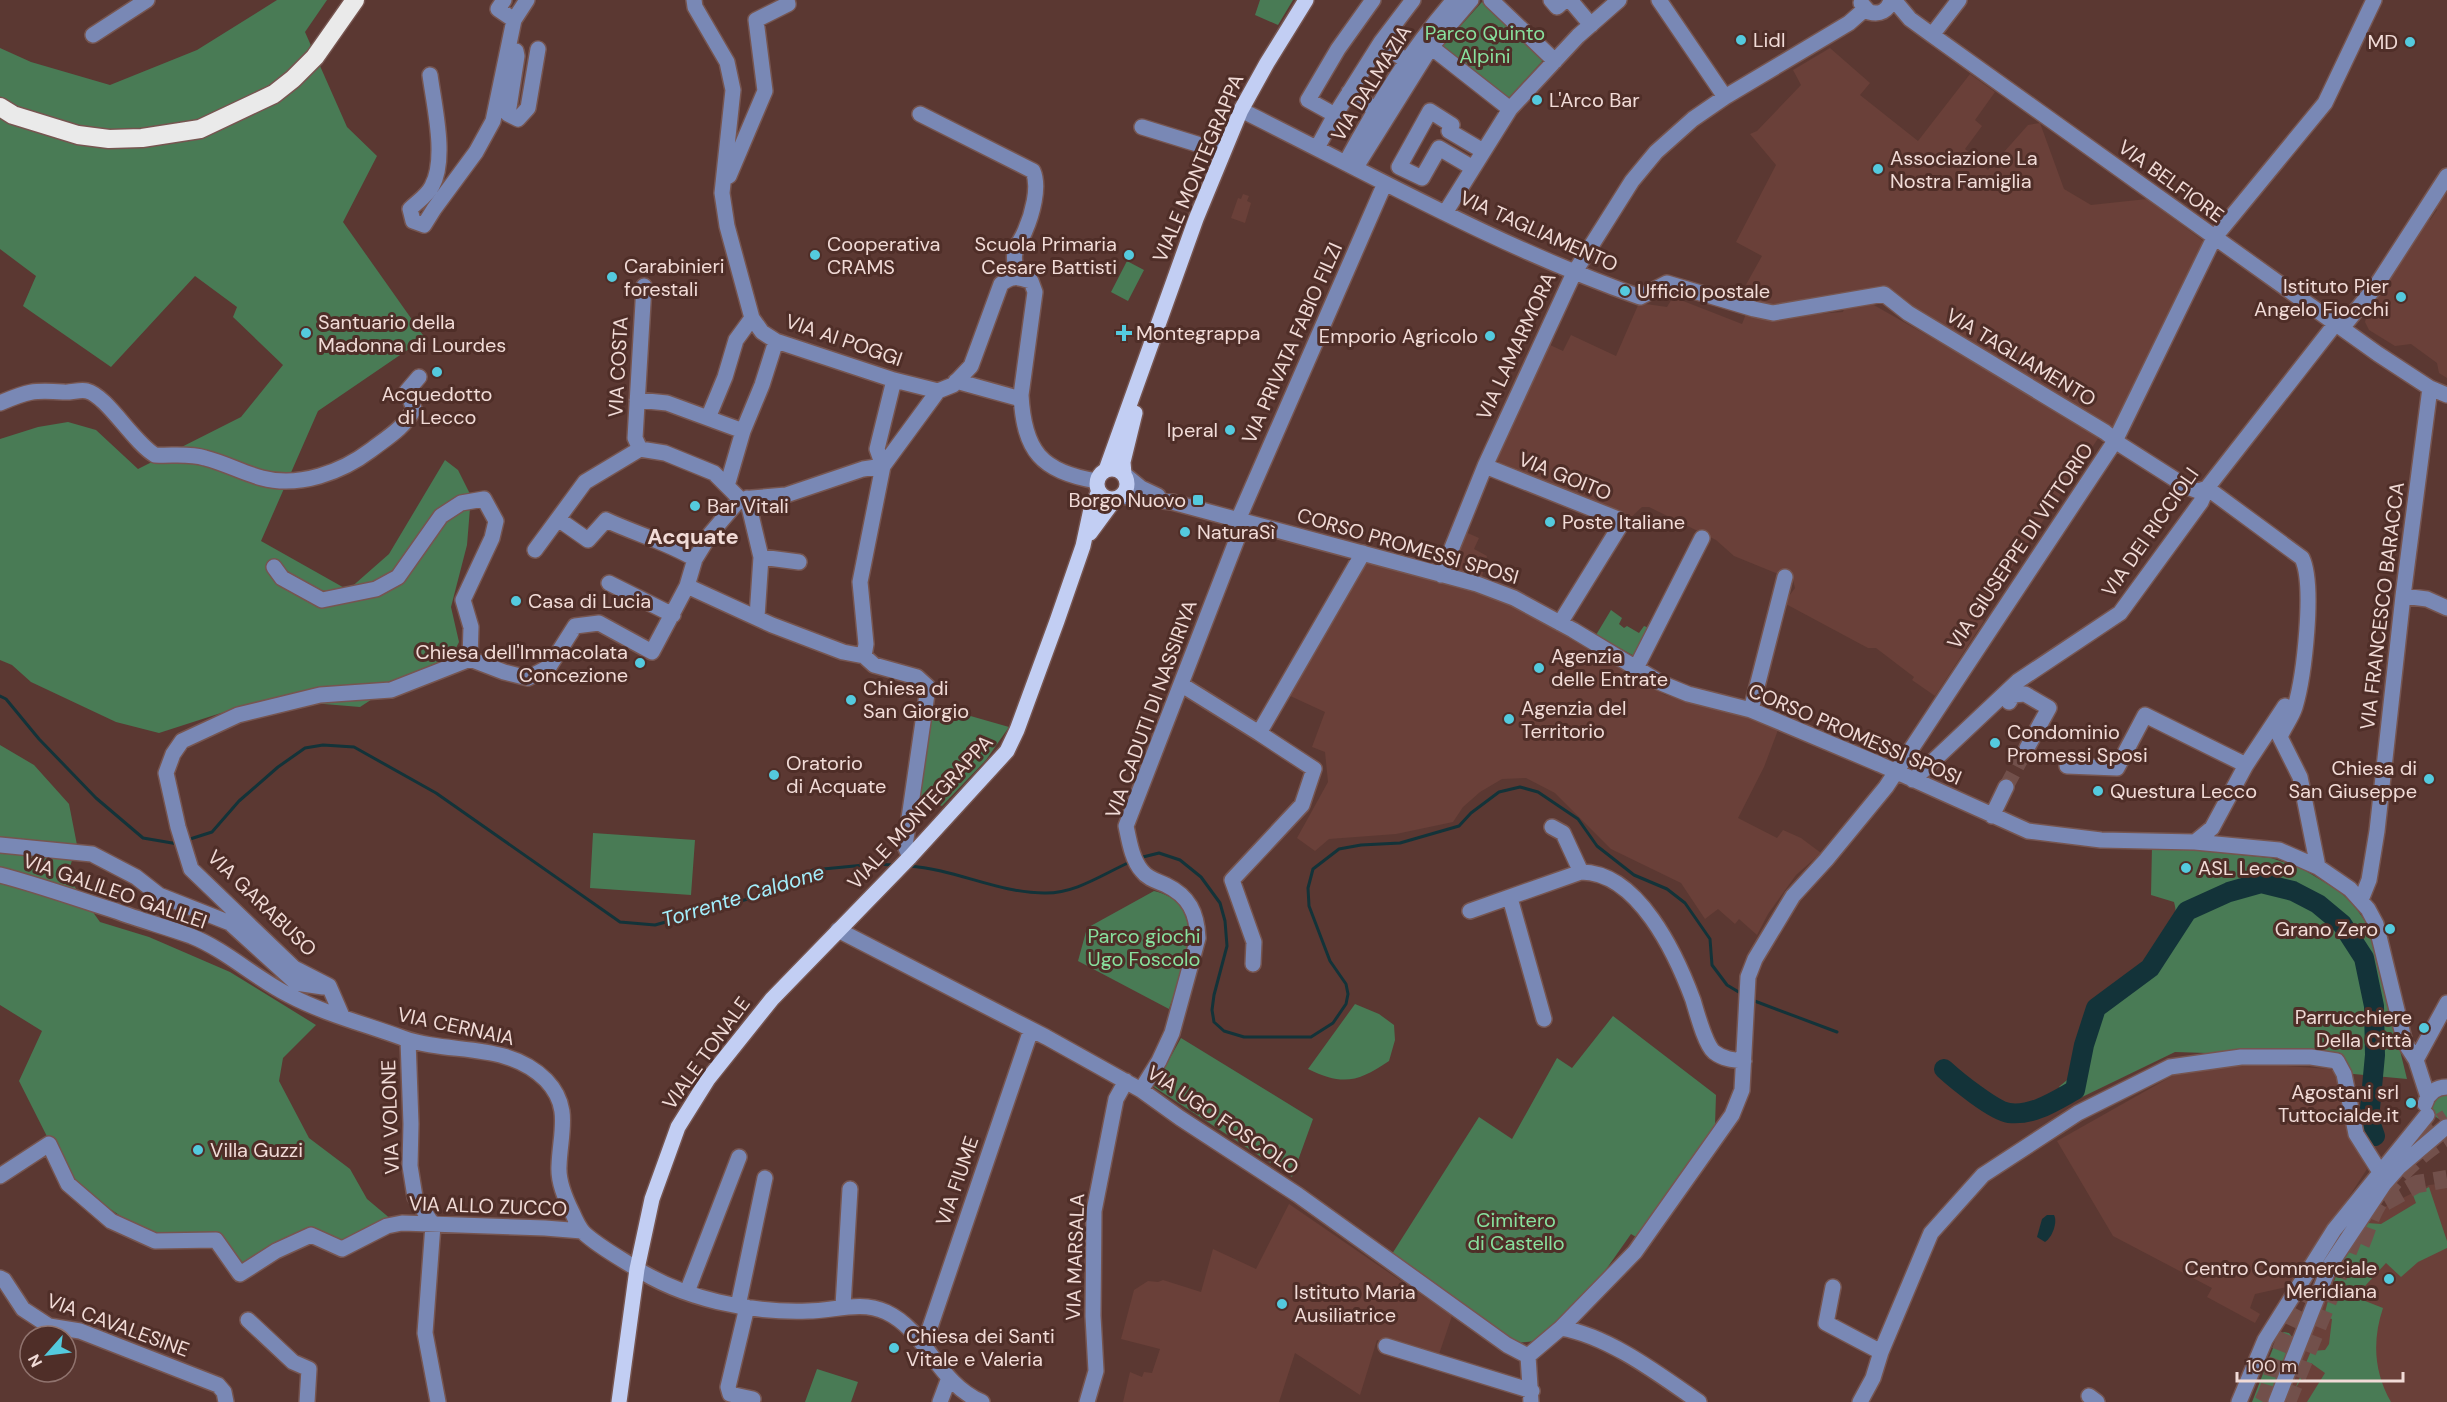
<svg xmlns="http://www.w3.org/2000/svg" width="2447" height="1402" viewBox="0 0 2447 1402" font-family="'DM Sans',sans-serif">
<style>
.built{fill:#6a4039}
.green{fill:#497b55}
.water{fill:#133339}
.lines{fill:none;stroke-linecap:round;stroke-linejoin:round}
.stream{stroke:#133339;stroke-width:3}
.river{stroke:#133339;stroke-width:20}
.minor-tunnel{stroke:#72504b;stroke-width:15;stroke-dasharray:15 8;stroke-linecap:butt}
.highway-tunnel{stroke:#72504b;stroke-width:18;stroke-dasharray:18 9;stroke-linecap:butt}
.minor-casing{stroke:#765550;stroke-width:18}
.major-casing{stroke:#765550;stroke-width:18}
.highway-casing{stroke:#765550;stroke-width:21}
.minor{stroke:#7988b5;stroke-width:15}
.major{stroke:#c2cef3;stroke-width:15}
.highway{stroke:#eaeaea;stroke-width:18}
.poi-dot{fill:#54cade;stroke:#4f2e28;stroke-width:2}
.labels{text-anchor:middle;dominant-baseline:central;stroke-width:6;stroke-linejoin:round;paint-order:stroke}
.park-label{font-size:20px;fill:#88e19e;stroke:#4f2e28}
.poi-label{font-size:20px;fill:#f1dbd7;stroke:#4f2e28;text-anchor:start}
.street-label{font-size:20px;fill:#f1dbd7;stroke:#4f2e28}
.water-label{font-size:21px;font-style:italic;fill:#a3eefc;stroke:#4f2e28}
.quarter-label{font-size:22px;font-weight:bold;fill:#f1dbd7;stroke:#4f2e28}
</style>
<rect width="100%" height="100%" fill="#5b3832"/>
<path class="built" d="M1830,48L1870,83L1860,95L1918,141L1970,74L1995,92L1975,120L1982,126L1965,149L1988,170L2028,125L2040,123L2064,189L2091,205L2147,199L2202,240L2203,245L2116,425L2109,429L1884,289L1769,309L1738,299L1762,256L1736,242L1776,165L1750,134L1757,131L1801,85L1793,70Z
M2447,183V378L2439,373L2437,363L2411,344L2395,346L2369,330L2365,322L2368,311L2425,218L2430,220L2437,210L2433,203Z
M1243,194L1249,196L1247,201L1251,203L1245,223L1231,218L1238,198L1241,199Z
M1673,297L1742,324L1746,314L1760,318L1843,312L1845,305L1865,300L2094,430L2099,437L1979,617L1984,621L1935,696L1912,680L1914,677L1876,648H1868L1784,603L1795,588L1793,580L1734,556L1716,540L1649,507H1642L1627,521L1497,467L1494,460L1548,344L1563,351L1571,335L1616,356L1639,303L1667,307Z
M1463,531L1479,538L1474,549L1487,556L1482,577L1446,569Z
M1366,562L1508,602L1665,695L1754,718L1778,730L1764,767L1738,818L1777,838L1783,830L1801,838L1821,853L1796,875L1768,914L1757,935L1739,919L1735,924L1718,909L1705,919L1681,883L1611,849L1555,793L1526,778L1502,779L1480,792L1463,807L1453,822L1396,834L1329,839L1315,851L1297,838L1328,782L1325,752L1312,747L1325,712L1286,694Z
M2259,1064L2330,1069L2336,1072L2351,1137L2367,1169L2291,1286L2255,1294L2250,1308L2260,1314L2255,1323L2207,1297L2212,1288L2113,1236L2057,1141L2181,1071Z
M2447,1183V1402H2285L2341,1254L2372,1213L2429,1185Z
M1289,1204L1452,1316L1437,1360L1377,1340L1360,1395L1295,1353L1279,1402H1123L1130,1372L1142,1377L1144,1372L1152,1373L1160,1349L1121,1339L1134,1290L1148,1281L1158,1282L1163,1280L1201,1292L1213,1249L1256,1269Z"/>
<path class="green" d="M277,0H327L305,32L347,127L377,156L343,222L425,338L318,411L261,541L348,590L389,554L445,460L458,470L471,496L467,545L451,607L459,642L449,662L406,677L360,707L300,702L221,713L159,733L116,722L31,682L12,665L0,660V439L38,427L68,422L96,430L138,469L241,417L283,365L233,317L237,307L195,276L111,367L23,306L36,276L0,249V48L31,62L110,85L197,50Z
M1260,0H1293L1278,25L1255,15Z
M1482,2L1545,58L1508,99L1440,49Z
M1127,261L1144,270L1128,301L1111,292Z
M1611,610L1622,618L1619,624L1624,628L1627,626L1639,633L1644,626L1652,629L1636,657L1596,635Z
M932,705L1009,727L986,760L942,806L919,796Z
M0,745L34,765L69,804L77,845L67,876L100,922L149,937L230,972L316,1025L283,1058L279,1081L309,1138L350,1169L367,1199L392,1220L347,1244L312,1227L244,1264L218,1234H156L125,1219L70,1182L19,1081L42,1031L0,1005Z
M593,833L695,840L691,895L590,888Z
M2152,846L2271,858L2301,868L2339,891L2353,904L2370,928L2407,1079L2343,1073L2340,1066L2238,1054L2175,1052L2078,1099L2066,1101L2059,1087C2064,1082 2072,1077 2075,1071C2085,1050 2081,1024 2094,1005C2101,995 2112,997 2122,991C2148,973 2184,936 2174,902L2151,895Z
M1154,891C1212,904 1182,972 1169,1009L1078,961L1087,928Z
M1355,1004L1379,1014L1394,1025L1395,1040L1389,1061C1358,1082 1343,1086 1308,1069Z
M1613,1016L1716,1095L1715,1125L1636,1237L1631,1234L1600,1278L1536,1341L1516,1343L1392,1254L1479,1117L1512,1139L1557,1058L1572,1068Z
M1181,1038L1313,1119L1292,1177L1154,1087Z
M2447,1090V1121C2433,1120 2430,1111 2432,1098Z
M2429,1187L2447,1241V1248L2418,1262L2401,1277L2386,1263L2355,1297L2383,1308C2372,1341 2374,1372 2391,1402H2307L2325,1373L2311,1363L2295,1389L2311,1351L2325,1350L2329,1344L2332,1319L2324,1317C2334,1274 2342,1259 2367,1223L2381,1224L2416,1203L2413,1195Z
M2284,1332L2289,1333L2293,1338L2269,1402H2252L2275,1343L2279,1335Z
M817,1369L858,1382L851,1402H805Z"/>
<path class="water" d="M2047,1215H2054C2058,1222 2052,1238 2045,1242L2037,1237L2042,1219Z"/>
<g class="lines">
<path class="stream" d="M0,696L6,699L39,739L96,798L143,838L178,844
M187,840L212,832L239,801L278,767L305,748L323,745L354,747L436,793L620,922L655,925L762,895L813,870L875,864L893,865
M1139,858L1159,853L1180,860L1201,877L1220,903L1225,921L1227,946L1214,995L1212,1010L1214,1022L1224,1031L1244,1037H1311L1333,1023L1346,1004L1348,994L1346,984L1330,961L1309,906L1308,888L1313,869L1339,849L1361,845L1400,843L1459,826L1471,813L1499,792L1520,787L1538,792L1578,819L1597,846L1634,875L1667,889L1685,903L1710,939L1712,965L1727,985L1742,994
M909,866C955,869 998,893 1044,893C1075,894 1103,874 1130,862
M1752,1000L1837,1032"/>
<path class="river" d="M1944,1069C1956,1080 1994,1111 2009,1113C2033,1116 2055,1101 2075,1090L2084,1045L2096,1008L2150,968L2187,911L2229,892L2261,883L2293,891L2318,904L2342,924L2364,958L2374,1006L2375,1055L2369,1119L2375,1136"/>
<path class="minor-tunnel" d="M2006,787L2027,748"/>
<path class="highway-tunnel" d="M2401,1158L2428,1130L2447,1118
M2385,1202L2417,1184L2447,1179
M2361,1244C2366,1233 2369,1220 2375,1209C2388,1183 2422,1151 2447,1137
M2263,1402C2271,1388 2272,1373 2278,1358C2291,1322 2311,1288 2330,1254
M2287,1402L2358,1227"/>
<g class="minor-casing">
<path id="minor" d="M504,0L498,9L514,20
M694,0L695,7L727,62L733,90L722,193L727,226L752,318L762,332L776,341L894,380L938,391
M1491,0L1555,61
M1551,0L1557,7L1565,0
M1570,0L1591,25
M1659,0L1725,97
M1894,0L1910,19L1932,35L2378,354L2430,388L2447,395
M1861,3L1869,12C1880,15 1888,11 1891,0
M93,35L147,0
M1932,35L1959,0
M1381,42L1413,0
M1431,47L1510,109
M516,51L517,56L508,114L518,119L528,108L538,49
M430,75C434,105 447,159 432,186C427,196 418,201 410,209L413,221L424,225L434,209L476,152L493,121L514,20L527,0
M1349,92L1375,109
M1241,110C1372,175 1501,248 1640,297L1667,283L1754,309L1773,313L1884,294L1908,313L2105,432L2121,445L2187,487L2198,491L2207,488
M920,114L1033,171C1040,187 1032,215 1025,231C1022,239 1016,245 1015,253C1013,260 1016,269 1018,276
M1335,115L1308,100L1338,49L1373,0
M1142,127L1223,152
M1317,148L1335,115L1381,42L1406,61
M1346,162C1377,105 1411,49 1454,0
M1356,167L1431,47L1471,0
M1473,168L1439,148L1422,178L1399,167L1430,111L1452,125L1449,131L1483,151
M729,176L765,91L756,20L788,4L787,0
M1445,213L1510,109L1578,36L1619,0
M2342,328L2376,286L2447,176
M956,381L1021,399
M938,391L953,385L971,366L1001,284C1012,275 1018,277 1031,281L1035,292L1021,395C1024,451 1041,472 1097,481
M637,400L667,403L743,431
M0,403C28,391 33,390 63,392C71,393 80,389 87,391C107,396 133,442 155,455C172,456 189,453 205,458C225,463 243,473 262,478C299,488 342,472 371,450C388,437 404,428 414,409L407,391L419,377
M708,418L725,377L736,340L752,318
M640,449L635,438L644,286
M883,466L877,449L894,380
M1485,466L1618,519L1620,526L1560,623
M1124,474L1141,488L1158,496
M727,486L743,431L762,385L776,341
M2207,488L2302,558C2315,585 2304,677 2295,707C2292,717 2284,727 2280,737L2300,777L2318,867
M1121,496L1172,502L1477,584L1514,598L1573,630L1661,683L1688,694L1751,710L1879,764L2028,831L2101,840L2195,842L2279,850L2318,867L2350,889L2368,909L2376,924L2405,1043L2416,1060L2428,1097
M747,498L761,557L757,617
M740,499L786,495L863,469L883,466
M558,519L588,540L606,520C636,534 667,542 695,559
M1238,520L1385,183
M535,550L585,482L640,449L665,453L714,473L740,499
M761,557L799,562
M274,567L282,578L322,600L376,589L398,577L441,516L461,503L484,499L496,521L492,538L463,600L471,627L470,659
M1441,575L1485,466L1574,273L1632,181L1656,152L1693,119L1725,97L1849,23L1865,9
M609,583L673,615
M687,586L772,625L843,652L864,656L874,665L917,677L928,687L905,846L910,857
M2403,596L2427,599L2447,608
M864,656L866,644L860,582L883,466L938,391
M1636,668L1702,538
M1182,685L1259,733L1363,553
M2009,702L2013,695L2025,694L2049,708L2027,748
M1751,710L1785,577
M2067,766L2117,768L2145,715L2246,765
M1913,780L2018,681L2120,613L2201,502L2207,488L2336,323
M1992,816L2006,787
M1552,827L1563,833L1581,872
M2195,842L2212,828L2246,765L2285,706
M0,845L92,854L136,877L159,895L230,923L296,983L323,987
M0,875C39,885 77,899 116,911C140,920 166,927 191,936C226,950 255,978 289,995C325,1014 365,1024 403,1038C450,1055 507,1041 546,1080C572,1107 560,1133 559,1166C558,1182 565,1198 572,1212C575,1219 579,1228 584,1233C598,1246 618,1257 634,1267C683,1299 750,1313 808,1311C834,1311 861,1300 886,1312C927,1331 937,1383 982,1402
M1510,898L1544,1019
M2361,900L2369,880L2377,831L2403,596L2430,388
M1470,911L1581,872C1638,872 1676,954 1693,1000C1697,1013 1705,1044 1714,1052C1723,1059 1733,1060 1744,1061
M838,930L1046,1037L1141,1090L1180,1118L1298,1195L1507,1345L1528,1356L1561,1328L1635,1252L1732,1115L1742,1090L1748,977L1755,959L1793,896L1826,860L1886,787L2115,441L2214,238L2325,103L2374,0
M1253,964L1254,942L1232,880L1302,805L1314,769L1259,733
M342,1016L329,986L294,968L191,869L178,827L166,773L173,754L182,741L238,715L320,695L391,690L470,659L504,672L528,678L549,667L575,626L599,623L652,652L687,586L695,559L711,533L740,499
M408,1040L411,1124L410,1166L415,1197L433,1225L425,1333L438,1402
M2416,1060L2447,1003
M1141,1090L1159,1061L1172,1033L1198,938C1197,913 1189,896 1166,885C1157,881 1148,879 1142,871C1132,860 1129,840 1126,826L1244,521
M2425,1104C2428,1093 2436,1087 2447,1087
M0,1176L49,1144L68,1184L111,1221L155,1241L216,1240L240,1274L276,1251L311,1235L342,1249L387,1226L402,1223L545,1228L582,1231
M0,1278L4,1280L23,1309L49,1326L80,1331L218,1385L224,1392L226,1402
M1833,1287L1826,1323L1881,1352
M687,1292L739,1157
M738,1306L765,1178
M843,1306L850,1189
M747,1307L728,1387L730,1394L753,1399
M248,1320L293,1362L309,1369L307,1402
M1561,1328C1609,1336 1660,1375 1699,1402
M924,1345L1031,1030
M1386,1346L1532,1391
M1528,1356L1531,1402
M2089,1396L2097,1402
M940,1402L949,1378
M1087,1402L1096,1371L1093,1316L1094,1211L1116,1099L1126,1081
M1860,1402L1873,1378L1881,1352L1931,1233L1983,1175L2078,1113L2170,1067L2241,1057H2311L2337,1061L2344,1074L2356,1134L2380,1172
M2239,1402L2265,1340L2334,1230L2427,1115
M2276,1402L2330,1265L2384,1184L2399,1167L2446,1127"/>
</g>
<g class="major-casing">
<path id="major" d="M1097 484a15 15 0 1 1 30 0a15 15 0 1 1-30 0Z
M1106,470L1196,219L1241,110L1267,63L1306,0
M1124,474L1123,462L1135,413
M1090,533L1115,499
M619,1402L637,1269L652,1199L678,1127L708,1079L772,999L910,857L1007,751L1017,730L1057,621L1083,546L1091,509L1099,491"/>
</g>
<g class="highway-casing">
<path id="highway" d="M0,107L13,115L78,135L109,139L142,138L200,129L274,94L293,79L315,57L355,0"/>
</g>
<use href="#minor" class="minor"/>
<use href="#major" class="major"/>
<use href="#highway" class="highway"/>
</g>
<g class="poi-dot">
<circle cx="1741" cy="40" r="6"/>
<circle cx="2410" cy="42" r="6"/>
<circle cx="1537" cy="100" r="6"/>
<circle cx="1878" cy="169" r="6"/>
<circle cx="815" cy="255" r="6"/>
<circle cx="1129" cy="255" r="6"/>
<circle cx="612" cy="277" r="6"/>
<circle cx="1625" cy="291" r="6"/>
<circle cx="2401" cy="297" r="6"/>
<circle cx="306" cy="333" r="6"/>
<path d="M1121 324h6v6h6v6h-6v6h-6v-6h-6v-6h6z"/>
<circle cx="1490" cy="336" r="6"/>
<circle cx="437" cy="372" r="6"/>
<circle cx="1230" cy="430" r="6"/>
<rect x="1192" y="494" width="12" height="12" rx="3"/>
<circle cx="695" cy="506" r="6"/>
<circle cx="1550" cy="522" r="6"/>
<circle cx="1185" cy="532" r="6"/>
<circle cx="516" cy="601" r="6"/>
<circle cx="640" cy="663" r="6"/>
<circle cx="1539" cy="668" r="6"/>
<circle cx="851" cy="700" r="6"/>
<circle cx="1509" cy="719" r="6"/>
<circle cx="1995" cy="743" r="6"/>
<circle cx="774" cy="775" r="6"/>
<circle cx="2429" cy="779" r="6"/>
<circle cx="2098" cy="791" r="6"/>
<circle cx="2186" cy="868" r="6"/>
<circle cx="2390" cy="929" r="6"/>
<circle cx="2424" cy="1028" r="6"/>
<circle cx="2411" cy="1103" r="6"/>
<circle cx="198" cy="1150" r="6"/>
<circle cx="2389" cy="1279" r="6"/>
<circle cx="1282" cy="1304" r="6"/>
<circle cx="894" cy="1348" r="6"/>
</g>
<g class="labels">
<g class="park-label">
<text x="1485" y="33">Parco Quinto<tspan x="1485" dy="23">Alpini</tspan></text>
<text x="1144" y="936">Parco giochi<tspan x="1144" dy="23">Ugo Foscolo</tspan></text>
<text x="1516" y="1220">Cimitero<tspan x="1516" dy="23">di Castello</tspan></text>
</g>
<g class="poi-label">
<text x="1753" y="40">Lidl</text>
<text x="2398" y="42" text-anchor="end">MD</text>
<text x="1549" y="100">L'Arco Bar</text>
<text x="1890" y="158">Associazione La<tspan x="1890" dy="23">Nostra Famiglia</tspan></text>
<text x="827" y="244">Cooperativa<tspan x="827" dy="23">CRAMS</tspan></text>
<text x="1117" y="244" text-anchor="end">Scuola Primaria<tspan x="1117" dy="23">Cesare Battisti</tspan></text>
<text x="624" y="266">Carabinieri<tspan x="624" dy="23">forestali</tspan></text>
<text x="2389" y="286" text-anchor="end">Istituto Pier<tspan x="2389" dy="23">Angelo Fiocchi</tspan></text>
<text x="1637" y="291">Ufficio postale</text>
<text x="318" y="322">Santuario della<tspan x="318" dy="23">Madonna di Lourdes</tspan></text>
<text x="1136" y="333">Montegrappa</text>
<text x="1478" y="336" text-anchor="end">Emporio Agricolo</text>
<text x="437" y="394" text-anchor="middle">Acquedotto<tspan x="437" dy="23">di Lecco</tspan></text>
<text x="1218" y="430" text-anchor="end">Iperal</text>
<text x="1186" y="500" text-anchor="end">Borgo Nuovo</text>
<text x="707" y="506">Bar Vitali</text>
<text x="1562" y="522">Poste Italiane</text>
<text x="1197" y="532">NaturaSì</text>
<text x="528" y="601">Casa di Lucia</text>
<text x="628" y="652" text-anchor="end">Chiesa dell'Immacolata<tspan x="628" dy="23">Concezione</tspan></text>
<text x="1551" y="656">Agenzia<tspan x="1551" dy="23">delle Entrate</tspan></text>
<text x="863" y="688">Chiesa di<tspan x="863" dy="23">San Giorgio</tspan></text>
<text x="1521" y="708">Agenzia del<tspan x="1521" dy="23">Territorio</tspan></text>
<text x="2007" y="732">Condominio<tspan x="2007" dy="23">Promessi Sposi</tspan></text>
<text x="786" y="763">Oratorio<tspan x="786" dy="23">di Acquate</tspan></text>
<text x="2417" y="768" text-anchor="end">Chiesa di<tspan x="2417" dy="23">San Giuseppe</tspan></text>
<text x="2110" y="791">Questura Lecco</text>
<text x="2198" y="868">ASL Lecco</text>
<text x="2378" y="929" text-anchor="end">Grano Zero</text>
<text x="2412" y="1017" text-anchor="end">Parrucchiere<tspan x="2412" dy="23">Della Città</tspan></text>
<text x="2399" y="1092" text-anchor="end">Agostani srl<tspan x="2399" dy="23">Tuttocialde.it</tspan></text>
<text x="210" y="1150">Villa Guzzi</text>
<text x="2377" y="1268" text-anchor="end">Centro Commerciale<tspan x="2377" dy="23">Meridiana</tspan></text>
<text x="1294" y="1292">Istituto Maria<tspan x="1294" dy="23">Ausiliatrice</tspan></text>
<text x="906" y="1336">Chiesa dei Santi<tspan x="906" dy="23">Vitale e Valeria</tspan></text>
</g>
<g class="street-label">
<text transform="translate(1371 83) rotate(-58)">VIA DALMAZIA</text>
<text transform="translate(1198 168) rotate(-67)">VIALE MONTEGRAPPA</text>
<text transform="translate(2171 181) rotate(36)">VIA BELFIORE</text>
<text transform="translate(1539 231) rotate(24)">VIA TAGLIAMENTO</text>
<text transform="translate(844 340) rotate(19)">VIA AI POGGI</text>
<text transform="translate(1292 343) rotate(-66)">VIA PRIVATA FABIO FILZI</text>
<text transform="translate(1516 346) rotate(-65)">VIA LAMARMORA</text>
<text transform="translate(2021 357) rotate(31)">VIA TAGLIAMENTO</text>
<text transform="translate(618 367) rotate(-87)">VIA COSTA</text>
<text transform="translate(1565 476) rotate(22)">VIA GOITO</text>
<text transform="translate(2150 532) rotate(-55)">VIA DEI RICCIOLI</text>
<text transform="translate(1408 546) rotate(16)">CORSO PROMESSI SPOSI</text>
<text transform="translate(2020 546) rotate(-56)">VIA GIUSEPPE DI VITTORIO</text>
<text transform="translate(2382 606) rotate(-83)">VIA FRANCESCO BARACCA</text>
<text transform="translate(1151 709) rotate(-70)">VIA CADUTI DI NASSIRIYA</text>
<text transform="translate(1855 734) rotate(23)">CORSO PROMESSI SPOSI</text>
<text transform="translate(920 812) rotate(-47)">VIALE MONTEGRAPPA</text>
<text transform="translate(115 891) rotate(19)">VIA GALILEO GALILEI</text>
<text transform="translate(262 903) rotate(44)">VIA GARABUSO</text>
<text transform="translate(456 1026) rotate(12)">VIA CERNAIA</text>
<text transform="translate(706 1053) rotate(-54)">VIALE TONALE</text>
<text transform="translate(390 1117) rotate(-92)">VIA VOLONE</text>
<text transform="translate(1223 1120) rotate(34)">VIA UGO FOSCOLO</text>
<text transform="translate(957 1181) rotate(-71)">VIA FIUME</text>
<text transform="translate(488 1206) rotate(2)">VIA ALLO ZUCCO</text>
<text transform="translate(1075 1257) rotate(-88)">VIA MARSALA</text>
<text transform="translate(118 1325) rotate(20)">VIA CAVALESINE</text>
</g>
<g class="water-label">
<text transform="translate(743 896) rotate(-17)">Torrente Caldone</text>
</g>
<g class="quarter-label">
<text x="693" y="536">Acquate</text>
</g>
</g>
<g transform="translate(48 1354) rotate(242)"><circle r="28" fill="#4f2e28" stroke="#90736e" stroke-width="1.5"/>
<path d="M0-4.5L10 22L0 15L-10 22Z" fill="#54cade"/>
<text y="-9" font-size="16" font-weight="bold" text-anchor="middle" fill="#f1dbd7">N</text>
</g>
<path d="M2237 1372v9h166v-9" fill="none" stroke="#f1dbd7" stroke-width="3"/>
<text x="2246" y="1372" font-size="18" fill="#f1dbd7" stroke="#4f2e28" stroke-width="4.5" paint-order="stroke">100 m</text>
</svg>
